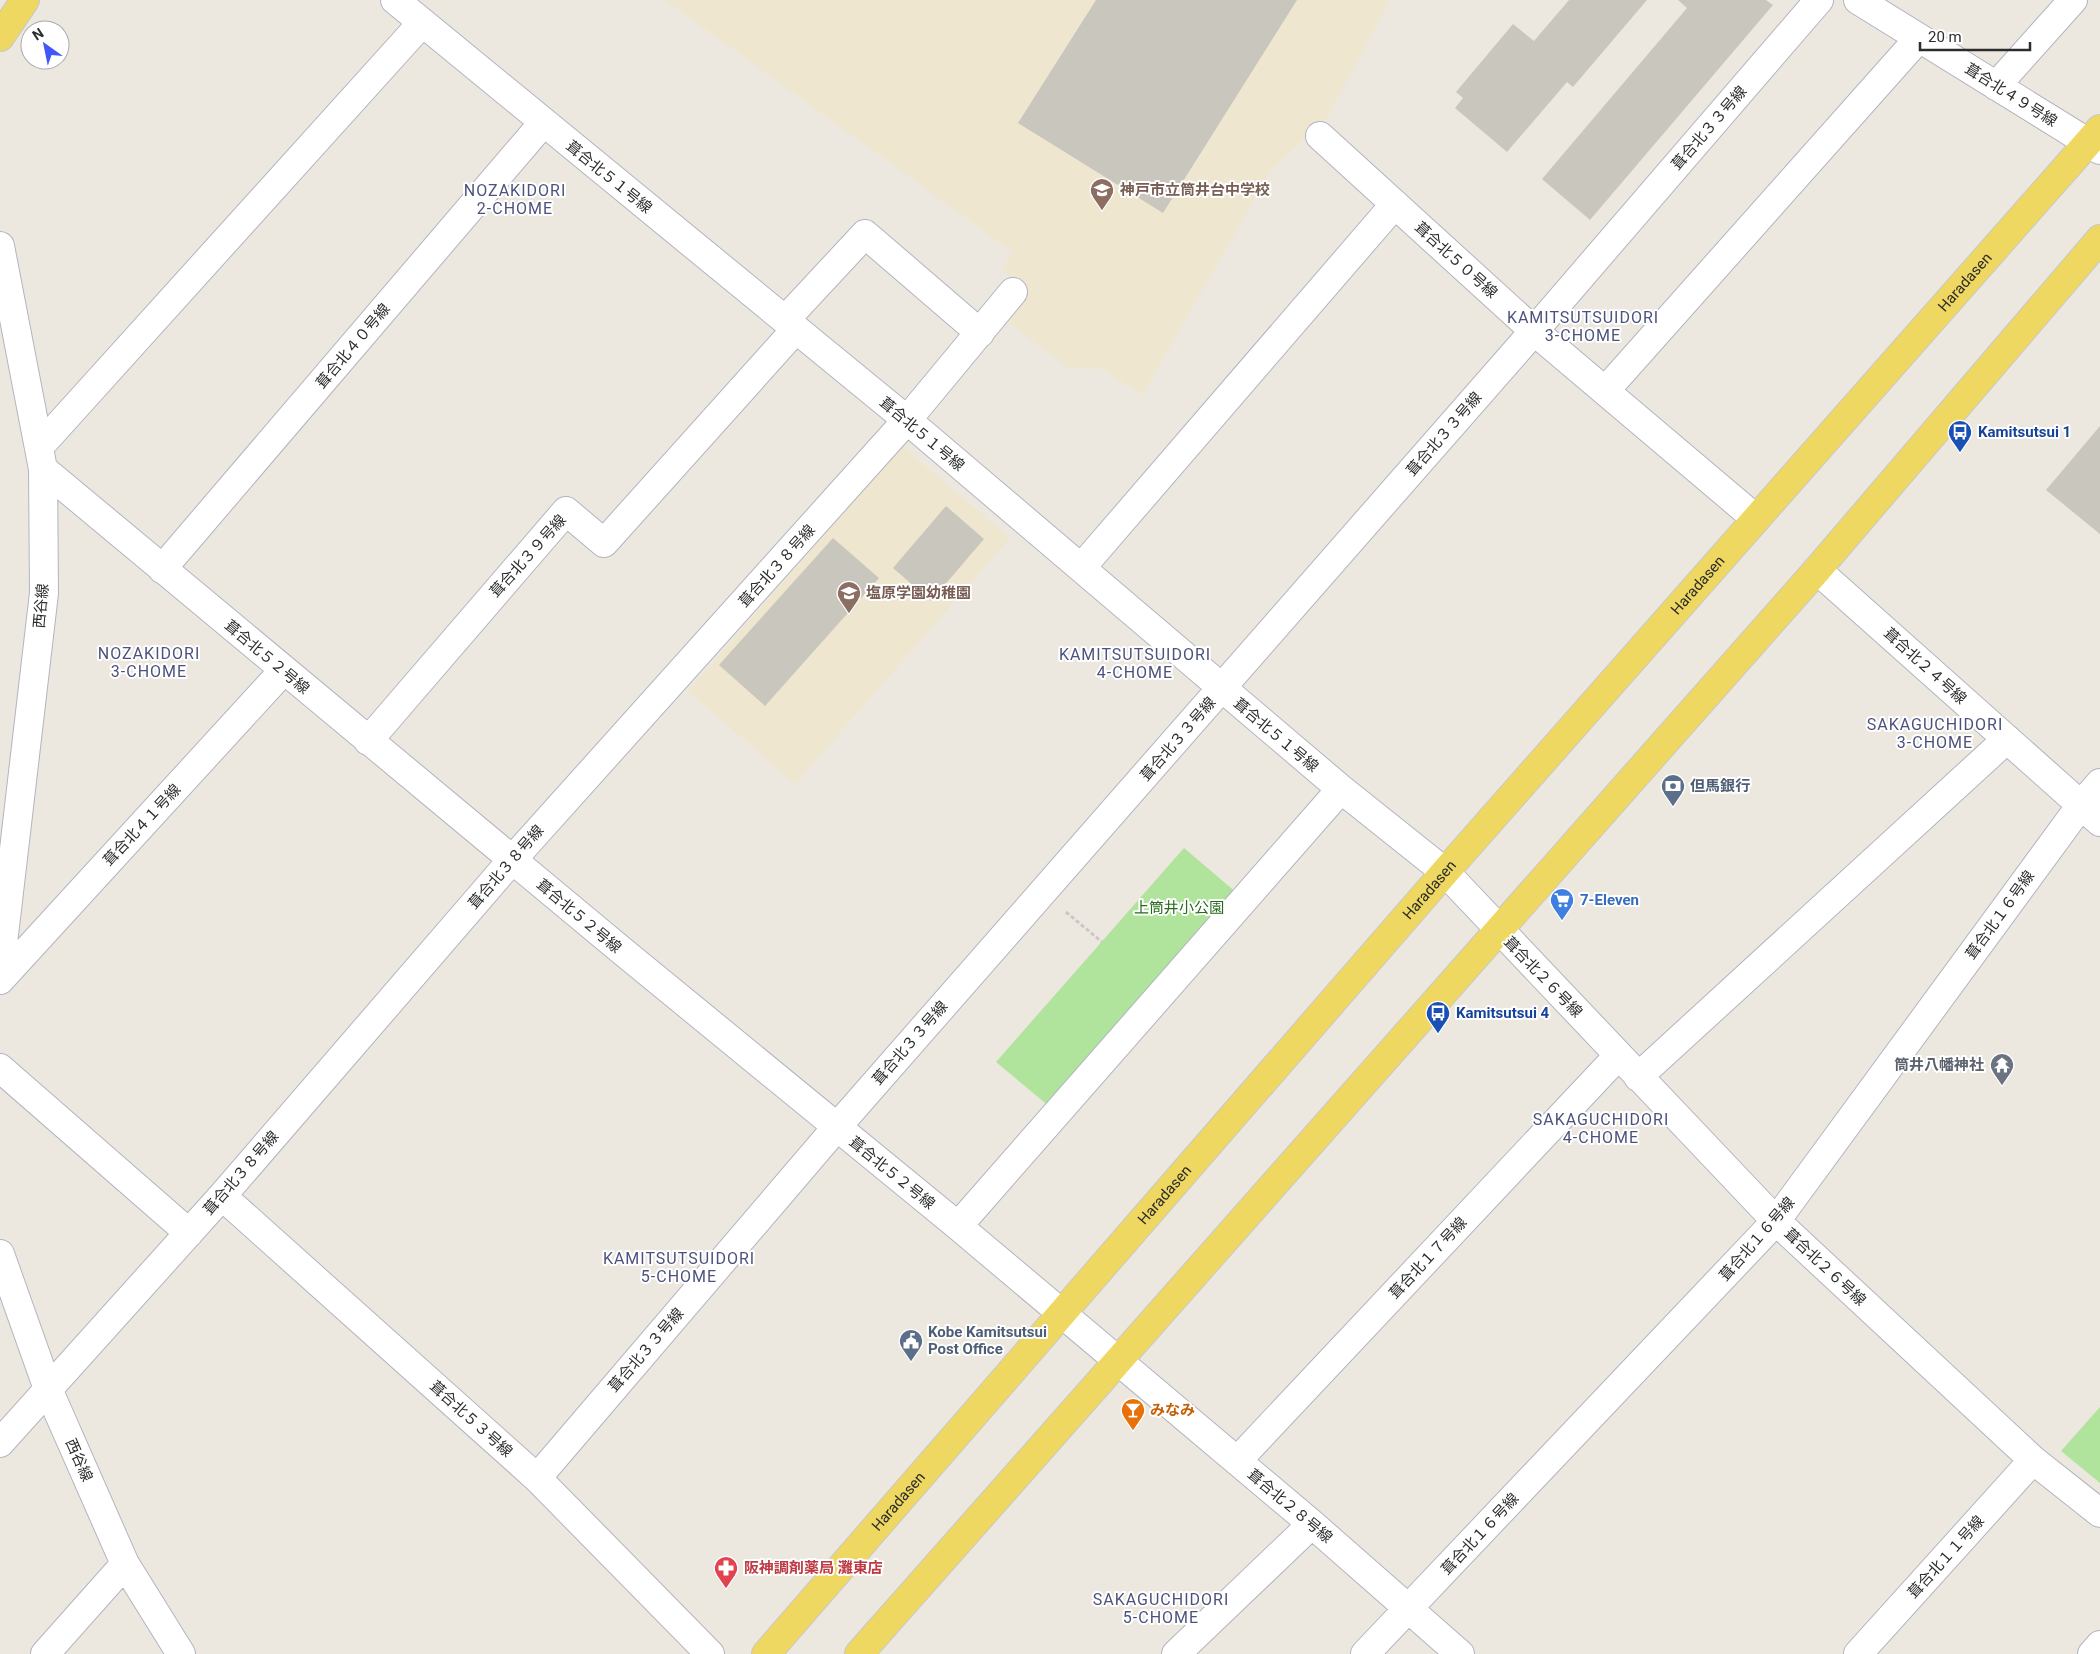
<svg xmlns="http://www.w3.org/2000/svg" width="2100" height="1654" viewBox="0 0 2100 1654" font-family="Roboto,'Noto Sans JP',sans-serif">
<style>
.education{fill:#efe6cf}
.green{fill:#b0e39c}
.building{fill:#c9c6bd}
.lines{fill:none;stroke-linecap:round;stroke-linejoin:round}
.minor-casing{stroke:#b2b4bf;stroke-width:30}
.major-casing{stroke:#c8c8c8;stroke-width:30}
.path{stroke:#c8c8c8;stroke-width:3;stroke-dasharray:4 2.5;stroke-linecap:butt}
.minor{stroke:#fff;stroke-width:28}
.major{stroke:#efd862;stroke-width:28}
.labels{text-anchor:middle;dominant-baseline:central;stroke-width:4;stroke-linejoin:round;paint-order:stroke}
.street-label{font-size:15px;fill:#2c2c2c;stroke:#fff}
.education-label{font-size:15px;font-weight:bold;fill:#785e54;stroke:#fff;text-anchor:start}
.transit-label{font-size:15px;font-weight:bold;fill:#164399;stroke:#fff;text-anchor:start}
.service-label{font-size:15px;font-weight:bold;fill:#4e5e75;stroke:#fff;text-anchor:start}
.shop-label{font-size:15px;font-weight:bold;fill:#366cbe;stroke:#fff;text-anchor:start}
.park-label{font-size:15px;fill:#276a1c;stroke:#fff}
.worship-label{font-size:15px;font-weight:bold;fill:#5b616d;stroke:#fff;text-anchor:end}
.food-label{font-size:15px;font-weight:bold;fill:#c56008;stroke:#fff;text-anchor:start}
.health-label{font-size:15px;font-weight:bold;fill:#be3a42;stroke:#fff;text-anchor:start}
.neighbourhood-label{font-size:16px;letter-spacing:1px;fill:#4c527d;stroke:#fff}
</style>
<rect width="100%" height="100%" fill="#ede8df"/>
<path class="education" d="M665,0H1390L1327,118L1272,169L1142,395L1103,369L1068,368L1006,320L1027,293L1002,268L1013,252Z
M902,446L1010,538L795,784L688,691Z"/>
<path class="green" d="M1184,848L1238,894L1050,1107L996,1062Z
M2100,1407V1483L2061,1451Z"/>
<path class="building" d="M1096,0H1297L1163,213L1018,123Z
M1569,0H1647L1573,87L1567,82L1507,152L1455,108L1463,98L1456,92L1513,24L1534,41Z
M1678,0H1766L1773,5L1590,220L1542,179L1687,8Z
M2100,426V534L2046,490Z
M946,506L984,539L931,601L893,568Z
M833,538L879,578L765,706L719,665Z"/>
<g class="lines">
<g class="minor-casing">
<path id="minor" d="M395,0L907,420L1341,789L1445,872L1776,1221L2033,1460L2100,1513
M1858,0L2100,150
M1996,86L2073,0
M1320,136L1534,331L1755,518
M0,246L43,469L44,593L0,969
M785,320L865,234L980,333
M1605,391L1919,38
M40,446L422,23
M43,469L621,950L958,1226L1312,1524L1460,1654
M1081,568L1395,204
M162,569L543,123
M1817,570L2100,822
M368,741L566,511L604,543L796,329
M0,980L283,671
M0,1068L189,1233
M1638,1077L2007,739
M222,1196L537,1478L710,1654
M958,1226L1341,789
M0,1254L48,1389L125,1564L181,1654
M0,1443L222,1196L512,860L907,420L1013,292
M1237,1461L1618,1056
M537,1478L836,1128L1534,331L1819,0
M45,1654L125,1564
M1176,1654L1312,1524
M1365,1654L1776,1221L2081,805L2100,783
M1858,1654L2033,1460
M2092,1654L2100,1645"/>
</g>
<g class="major-casing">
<g id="major">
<path d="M0,37L25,0"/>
<path id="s1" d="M766,1654L1445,872L2100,129"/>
<path d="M859,1654L1817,570L2100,239"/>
</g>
</g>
<path class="path" d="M1066,912L1102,942"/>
<use href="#minor" class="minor"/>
<use href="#major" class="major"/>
</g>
<defs>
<g id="school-pin" transform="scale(1.25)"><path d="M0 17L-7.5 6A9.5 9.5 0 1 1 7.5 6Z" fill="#8d6e63" stroke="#fff"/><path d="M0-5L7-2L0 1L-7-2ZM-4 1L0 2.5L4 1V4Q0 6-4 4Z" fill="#fff"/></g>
<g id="bus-pin" transform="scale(1.25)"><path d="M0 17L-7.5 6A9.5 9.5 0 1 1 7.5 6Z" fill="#1a4fb4" stroke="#fff"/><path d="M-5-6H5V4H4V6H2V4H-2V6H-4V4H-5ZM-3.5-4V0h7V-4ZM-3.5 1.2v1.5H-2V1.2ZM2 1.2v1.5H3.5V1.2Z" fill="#fff"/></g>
<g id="bank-pin" transform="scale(1.25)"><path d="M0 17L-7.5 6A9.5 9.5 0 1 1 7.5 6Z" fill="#5c6f8a" stroke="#fff"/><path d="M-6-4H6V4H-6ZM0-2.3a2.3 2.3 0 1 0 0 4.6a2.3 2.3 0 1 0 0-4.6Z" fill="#fff"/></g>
<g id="supermarket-pin" transform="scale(1.25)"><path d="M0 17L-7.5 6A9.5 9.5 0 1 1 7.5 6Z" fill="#3f7fe0" stroke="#fff"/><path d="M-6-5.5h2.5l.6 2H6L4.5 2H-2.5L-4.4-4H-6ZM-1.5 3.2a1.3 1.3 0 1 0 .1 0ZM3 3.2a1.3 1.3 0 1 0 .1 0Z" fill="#fff"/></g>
<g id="temple-pin" transform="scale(1.25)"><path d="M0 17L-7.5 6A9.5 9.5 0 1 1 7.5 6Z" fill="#6b7280" stroke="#fff"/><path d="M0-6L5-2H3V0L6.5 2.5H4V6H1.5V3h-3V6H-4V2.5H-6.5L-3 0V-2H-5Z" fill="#fff"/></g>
<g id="civic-pin" transform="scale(1.25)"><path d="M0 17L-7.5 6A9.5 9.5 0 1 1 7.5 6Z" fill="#5c6f8a" stroke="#fff"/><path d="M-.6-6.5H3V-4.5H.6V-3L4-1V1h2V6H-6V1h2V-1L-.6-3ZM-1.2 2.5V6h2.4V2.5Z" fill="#fff"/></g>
<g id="bar-pin" transform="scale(1.25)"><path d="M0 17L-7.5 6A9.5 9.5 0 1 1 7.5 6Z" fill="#e8710a" stroke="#fff"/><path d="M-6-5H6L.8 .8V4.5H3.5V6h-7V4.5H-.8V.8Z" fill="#fff"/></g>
<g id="pharmacy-pin" transform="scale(1.25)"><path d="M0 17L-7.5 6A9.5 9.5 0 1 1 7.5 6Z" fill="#e0444e" stroke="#fff"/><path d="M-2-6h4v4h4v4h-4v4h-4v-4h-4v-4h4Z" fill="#fff"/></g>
</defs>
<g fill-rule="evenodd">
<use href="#school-pin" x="1102" y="190"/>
<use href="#bus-pin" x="1960" y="432"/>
<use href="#school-pin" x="849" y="593"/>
<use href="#bank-pin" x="1673" y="786"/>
<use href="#supermarket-pin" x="1562" y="900"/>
<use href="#bus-pin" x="1438" y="1013"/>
<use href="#temple-pin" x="2002" y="1065"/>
<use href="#civic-pin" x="911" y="1341"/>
<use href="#bar-pin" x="1133" y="1410"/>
<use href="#pharmacy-pin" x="726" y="1568"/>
</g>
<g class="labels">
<g class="street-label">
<text transform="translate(2011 95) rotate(32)">葺合北４９号線</text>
<text transform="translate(1709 128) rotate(-49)">葺合北３３号線</text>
<text transform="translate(609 177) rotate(39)">葺合北５１号線</text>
<text transform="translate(1456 260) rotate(42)">葺合北５０号線</text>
<text stroke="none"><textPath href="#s1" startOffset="1822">Haradasen</textPath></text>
<text transform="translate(353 346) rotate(-50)">葺合北４０号線</text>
<text transform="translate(922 434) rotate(40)">葺合北５１号線</text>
<text transform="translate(1444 434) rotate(-49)">葺合北３３号線</text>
<text transform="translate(528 556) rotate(-48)">葺合北３９号線</text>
<text transform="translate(777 566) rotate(-48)">葺合北３８号線</text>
<text stroke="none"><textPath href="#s1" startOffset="1418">Haradasen</textPath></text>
<text transform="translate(41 606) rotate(-85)">西谷線</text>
<text transform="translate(267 657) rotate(40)">葺合北５２号線</text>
<text transform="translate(1925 666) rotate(42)">葺合北２４号線</text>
<text transform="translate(1276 735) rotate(40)">葺合北５１号線</text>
<text transform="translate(1178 739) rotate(-49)">葺合北３３号線</text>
<text transform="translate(142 825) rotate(-47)">葺合北４１号線</text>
<text transform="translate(506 867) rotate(-49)">葺合北３８号線</text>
<text stroke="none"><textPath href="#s1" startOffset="1012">Haradasen</textPath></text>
<text transform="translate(2000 915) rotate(-54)">葺合北１６号線</text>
<text transform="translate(579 916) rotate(40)">葺合北５２号線</text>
<text transform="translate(1543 977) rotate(46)">葺合北２６号線</text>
<text transform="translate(910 1043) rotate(-49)">葺合北３３号線</text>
<text transform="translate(241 1173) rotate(-49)">葺合北３８号線</text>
<text transform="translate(892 1173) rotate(39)">葺合北５２号線</text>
<text stroke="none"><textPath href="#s1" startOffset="608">Haradasen</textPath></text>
<text transform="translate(1757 1239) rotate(-49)">葺合北１６号線</text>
<text transform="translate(1428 1258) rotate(-47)">葺合北１７号線</text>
<text transform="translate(1825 1267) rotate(43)">葺合北２６号線</text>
<text transform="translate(646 1350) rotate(-49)">葺合北３３号線</text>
<text transform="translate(471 1419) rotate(42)">葺合北５３号線</text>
<text transform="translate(79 1460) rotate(66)">西谷線</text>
<text stroke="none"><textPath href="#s1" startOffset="202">Haradasen</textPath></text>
<text transform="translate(1290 1506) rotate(40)">葺合北２８号線</text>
<text transform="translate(1480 1534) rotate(-47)">葺合北１６号線</text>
<text transform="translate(1946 1557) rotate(-48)">葺合北１１号線</text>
</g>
<g class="education-label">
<text x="1120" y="190">神戸市立筒井台中学校</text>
<text x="866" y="593">塩原学園幼稚園</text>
</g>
<g class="transit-label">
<text x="1978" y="432">Kamitsutsui 1</text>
<text x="1456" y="1013">Kamitsutsui 4</text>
</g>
<g class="service-label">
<text x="1690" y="786">但馬銀行</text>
<text x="928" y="1332">Kobe Kamitsutsui<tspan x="928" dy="17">Post Office</tspan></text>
</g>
<g class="shop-label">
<text x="1580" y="900">7-Eleven</text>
</g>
<g class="park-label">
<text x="1179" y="908">上筒井小公園</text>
</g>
<g class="worship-label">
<text x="1984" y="1065">筒井八幡神社</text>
</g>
<g class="food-label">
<text x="1150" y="1410">みなみ</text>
</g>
<g class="health-label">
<text x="744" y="1568">阪神調剤薬局 灘東店</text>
</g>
<g class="neighbourhood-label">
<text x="515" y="190">NOZAKIDORI<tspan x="515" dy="18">2-CHOME</tspan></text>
<text x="1583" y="317">KAMITSUTSUIDORI<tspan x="1583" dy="18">3-CHOME</tspan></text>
<text x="149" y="653">NOZAKIDORI<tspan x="149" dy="18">3-CHOME</tspan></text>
<text x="1135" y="654">KAMITSUTSUIDORI<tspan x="1135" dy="18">4-CHOME</tspan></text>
<text x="1935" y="724">SAKAGUCHIDORI<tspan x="1935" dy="18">3-CHOME</tspan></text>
<text x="1601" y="1119">SAKAGUCHIDORI<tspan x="1601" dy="18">4-CHOME</tspan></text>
<text x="679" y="1258">KAMITSUTSUIDORI<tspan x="679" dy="18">5-CHOME</tspan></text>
<text x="1161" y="1599">SAKAGUCHIDORI<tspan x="1161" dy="18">5-CHOME</tspan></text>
</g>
</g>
<g transform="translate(45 45) rotate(327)"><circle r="24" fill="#ffffff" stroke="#ababab"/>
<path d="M0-4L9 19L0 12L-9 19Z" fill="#4157f8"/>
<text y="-8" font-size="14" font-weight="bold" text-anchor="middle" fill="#2c2c2c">N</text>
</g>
<path d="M1920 42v8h110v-8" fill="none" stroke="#2c2c2c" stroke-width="2.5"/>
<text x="1928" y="42" font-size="15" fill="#2c2c2c" stroke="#ffffff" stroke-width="4" paint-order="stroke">20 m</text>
</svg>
